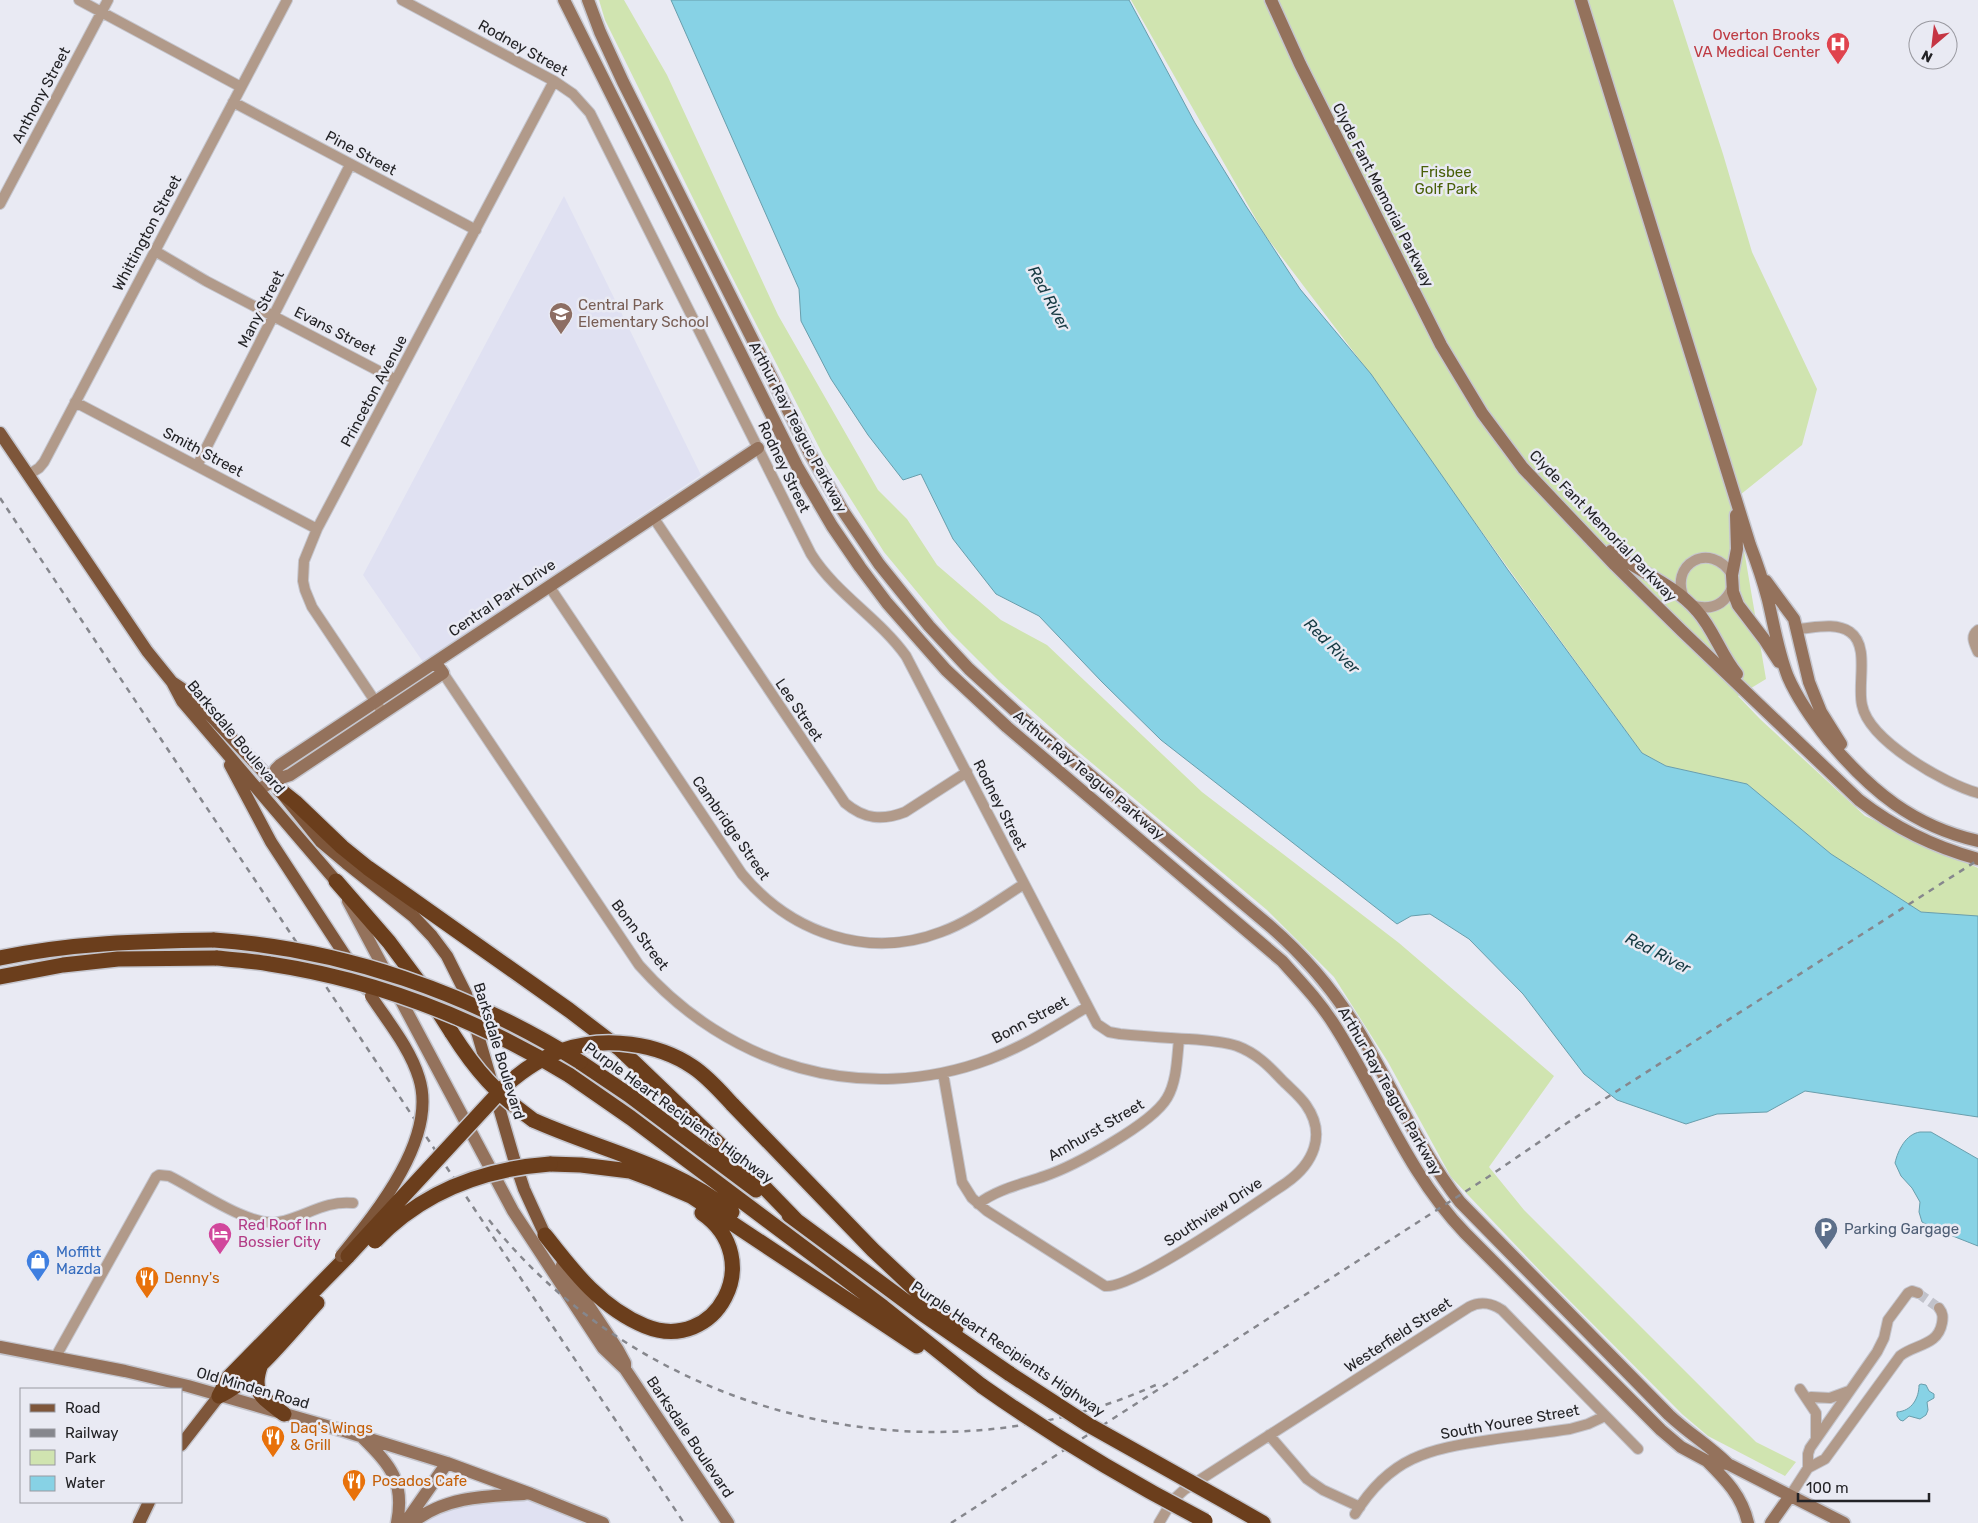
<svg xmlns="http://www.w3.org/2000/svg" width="1978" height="1523" viewBox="0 0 1978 1523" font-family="Rubik,sans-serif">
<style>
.built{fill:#e0e1f2}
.green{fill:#d0e4b0}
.water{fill:#87d2e5;stroke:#699eac}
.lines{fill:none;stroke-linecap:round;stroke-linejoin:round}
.street-tunnel{stroke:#c1c2ca;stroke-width:10;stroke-dasharray:10 5;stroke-linecap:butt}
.street-casing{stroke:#c5c6ce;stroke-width:12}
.secondary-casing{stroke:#c5c6ce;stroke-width:15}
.primary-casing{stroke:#c5c6ce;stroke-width:15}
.highway-casing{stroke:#c5c6ce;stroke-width:18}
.street{stroke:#b19a8a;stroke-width:10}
.secondary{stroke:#94725c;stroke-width:12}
.primary{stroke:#7e563a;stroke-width:12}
.highway{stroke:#6b3e1c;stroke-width:15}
.rail{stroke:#86878d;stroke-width:2.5;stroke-dasharray:6 6;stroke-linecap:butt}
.primary-bridge-casing{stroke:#c5c6ce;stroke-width:15;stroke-linecap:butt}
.highway-bridge-casing{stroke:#c5c6ce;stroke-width:18;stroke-linecap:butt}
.primary-bridge{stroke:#7e563a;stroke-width:12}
.highway-bridge{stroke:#6b3e1c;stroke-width:15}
.labels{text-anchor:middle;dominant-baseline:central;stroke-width:5;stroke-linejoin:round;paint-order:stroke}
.health-label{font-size:15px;fill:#be3a42;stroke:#e9eaf3;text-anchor:end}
.street-label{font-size:15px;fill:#232326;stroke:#e9eaf3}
.park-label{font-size:15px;fill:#496009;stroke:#e9eaf3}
.education-label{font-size:15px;fill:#785e54;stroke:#e9eaf3;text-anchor:start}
.hotel-label{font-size:15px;fill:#b23c85;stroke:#e9eaf3;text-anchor:start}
.service-label{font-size:15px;fill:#4e5e75;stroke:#e9eaf3;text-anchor:start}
.shop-label{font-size:15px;fill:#366cbe;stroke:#e9eaf3;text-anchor:start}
.food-label{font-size:15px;fill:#c56008;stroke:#e9eaf3;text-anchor:start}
.water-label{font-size:16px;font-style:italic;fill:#163a42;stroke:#e9eaf3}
</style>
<rect width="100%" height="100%" fill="#e9eaf3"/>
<path class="built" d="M564,196L701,475L423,662L363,575Z
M531,1494L603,1523H412L428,1512Z"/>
<path class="green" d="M599,0H624L667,75L778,315L878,490L907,519L937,565L1001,620L1047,645L1202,792L1399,943L1554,1076L1489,1167L1524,1210L1756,1442L1796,1462L1785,1476L1708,1436L1682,1414L1545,1276L1451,1177L1388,1062L1334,977L1267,910L1068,743L1001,683L951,633L884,552L823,455L725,263L605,20Z
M1131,0H1577L1744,550L1766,679L1738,696L1760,719L1865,816L1978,868V917L1921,912L1831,854L1747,784L1666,766L1642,753L1456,496L1381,388L1265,235Z
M1586,0H1673L1723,154L1752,252L1817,389L1802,445L1735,499Z"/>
<path class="water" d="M671,0H1129L1195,123L1246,206L1300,289L1371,374L1508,570L1642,753L1666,766L1747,784L1831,854L1921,912L1978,916V1117L1805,1091L1767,1112L1717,1114L1686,1124L1617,1100L1584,1074L1523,994L1469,939L1430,914L1411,916L1397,924L1161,740L1102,682L1039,616L996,594L953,539L921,474L903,480L868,435L831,379L801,321L799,289Z
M1920,1132H1931L1978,1159V1246L1935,1229L1922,1222L1919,1212L1920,1202L1912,1188L1901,1176L1895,1163C1898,1150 1906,1134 1920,1132Z
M1921,1384L1926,1385L1929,1391L1934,1394V1398L1927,1402L1928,1410L1926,1415L1920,1419L1909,1416L1903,1421L1900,1420L1897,1416V1412C1912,1411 1919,1398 1919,1385Z"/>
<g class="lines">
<path class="street-tunnel" d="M1918,1293L1939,1308"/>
<g class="street-casing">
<path id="street" d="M79,0L241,87
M402,0L554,81L573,94L590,113L811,554C836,594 879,618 906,656L1097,1024L1109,1032L1120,1034C1142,1036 1165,1038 1188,1039C1204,1040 1221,1041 1237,1046C1256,1053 1269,1066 1282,1080C1290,1088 1300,1096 1306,1105C1327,1135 1313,1164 1286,1183C1256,1203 1132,1290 1105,1286L987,1211L972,1198L962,1182L943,1073
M233,102L476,230
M0,204L108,0
M155,251L206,281L396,380
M75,402L317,529
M197,466L350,165
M28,475L39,468L44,462L287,0
M653,517L845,803C864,819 882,821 905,812L967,772
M549,586L742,874C791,933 868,960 941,932C971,921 997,901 1024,884
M1685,600C1667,564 1711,540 1732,575
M1691,605C1710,611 1724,606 1732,588
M1798,629C1814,628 1835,622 1850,632C1870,646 1857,684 1862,705C1869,741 1945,784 1978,793
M1978,630C1970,636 1974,643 1978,652
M443,673L639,965C728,1066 862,1107 990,1059C1025,1046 1055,1026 1087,1007
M383,713L312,607L305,590L303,581L304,561L317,529L554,81
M978,1204C997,1189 1023,1184 1045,1176C1074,1166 1152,1124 1167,1098C1177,1081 1177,1058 1179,1039
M55,1358L156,1177L159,1175L169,1176C196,1189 250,1228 279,1222C305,1217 325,1200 353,1203
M1800,1389L1816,1413V1438
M1811,1397L1830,1398L1849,1391
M1269,1435L1307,1479L1323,1490L1360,1507
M1808,1468V1454L1810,1448L1877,1352L1884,1338L1888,1320L1908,1293L1912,1291L1918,1293
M1790,1496L1808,1468L1825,1459L1900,1356C1915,1344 1938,1346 1942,1323C1943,1317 1943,1313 1939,1308
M1355,1514C1390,1457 1428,1449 1490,1440C1517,1436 1543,1433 1570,1429L1588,1424L1605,1416
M1159,1523L1172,1501L1184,1490L1469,1307C1480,1301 1492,1303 1502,1310L1638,1449"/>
</g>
<g class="secondary-casing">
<path id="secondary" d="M564,0L797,466L832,526L860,567L887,603L946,670L1007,727L1282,961C1301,982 1320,1002 1335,1026C1379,1095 1408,1174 1465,1233L1661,1430L1681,1447L1707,1461L1728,1464L1844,1523
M588,0L600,32L623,82L809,452L843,511L879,564L929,626L969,669L1025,720L1271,927C1303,955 1330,986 1353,1022C1390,1081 1417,1147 1460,1202L1669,1415C1688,1433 1710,1446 1728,1464
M1271,0L1300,64L1441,345L1482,413L1523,468L1615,565L1682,631L1859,800C1895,828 1934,847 1978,859
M1581,0L1750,545C1757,563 1763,581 1768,600C1774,625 1778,652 1788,677C1798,700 1814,722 1829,741C1871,791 1913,826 1978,841
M1736,515L1737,549L1732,575L1733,592L1738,605L1764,639L1779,662
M1611,551C1639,572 1674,584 1697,611C1714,630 1721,655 1737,674
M1766,581L1794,619L1809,682L1821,712L1841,744
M272,781L276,769L280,765L758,448
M259,790L272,781L290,775L443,673L435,662
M348,901L513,1211L603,1348L625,1369L728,1523
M562,1265L618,1350L625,1363V1369
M0,1347L125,1371L188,1386L344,1431L447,1463L531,1494L603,1523
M363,1438C391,1466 405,1482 397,1523
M1707,1461C1726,1480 1742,1496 1748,1523
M405,1523L447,1463
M412,1523C444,1497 485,1496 524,1494
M1771,1523L1790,1496"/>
</g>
<g class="primary-casing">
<path id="primary" d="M0,433L147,651L172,682L182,701L336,881
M172,682L190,694L272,781L321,842L346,863L414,917L432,936L447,956L466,994L514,1159L524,1189L545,1235
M230,765L271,842L367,989
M181,1445L219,1396
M139,1523L149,1502"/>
</g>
<g class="highway-casing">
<path id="highway" d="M280,790L295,802L342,847L368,868L569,1010L620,1049L763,1186L796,1220
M336,881L389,942L424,989L452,1033
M0,958C71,943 141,941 214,940
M0,977L63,965L118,959L217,958
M580,1062L629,1095L756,1190
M569,1075L631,1118L883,1307L982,1386
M732,1104L873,1250L956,1328
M533,1120C602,1151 670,1163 732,1212
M550,1164L581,1165L630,1171L654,1180L691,1196L917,1346
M789,1215L920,1312L1010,1374
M545,1235C573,1271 601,1308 645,1326C716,1355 768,1259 702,1213
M261,1364C250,1394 263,1397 284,1414
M221,1395C255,1378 291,1331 317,1303
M219,1396L229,1377L348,1256
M1235,1507L1263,1523"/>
</g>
<use href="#street" class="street"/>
<use href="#secondary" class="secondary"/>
<use href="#primary" class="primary"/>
<use href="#highway" class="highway"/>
<path class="rail" d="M0,498L684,1523
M489,1220C644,1416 930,1489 1158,1384
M951,1523L1488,1177L1567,1123L1978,860"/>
<g class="primary-bridge-casing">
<path id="primary-bridge" d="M341,1256C376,1213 438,1138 419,1078C410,1048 388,1022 371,996"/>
</g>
<g class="highway-bridge-casing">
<path id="highway-bridge" d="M214,940C343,949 470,993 580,1062
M217,958C235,960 253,961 270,964C376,980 478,1020 569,1075
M452,1033C476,1071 496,1093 533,1120
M375,1241C422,1192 482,1169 550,1164
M348,1256L506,1085C523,1070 542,1057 564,1050C605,1036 658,1043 693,1067C708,1077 720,1091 732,1104
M1010,1374L1087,1424L1235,1507
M982,1386C1053,1436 1128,1481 1205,1521"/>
</g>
<use href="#primary-bridge" class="primary-bridge"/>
<use href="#highway-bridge" class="highway-bridge"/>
</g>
<defs>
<g id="hospital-pin" transform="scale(1.25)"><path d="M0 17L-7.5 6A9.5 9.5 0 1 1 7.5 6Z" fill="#e0444e" stroke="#e9eaf3"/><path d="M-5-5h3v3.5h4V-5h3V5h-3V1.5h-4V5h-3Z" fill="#fff"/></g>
<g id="school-pin" transform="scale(1.25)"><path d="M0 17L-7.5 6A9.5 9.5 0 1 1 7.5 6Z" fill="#8d6e63" stroke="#e9eaf3"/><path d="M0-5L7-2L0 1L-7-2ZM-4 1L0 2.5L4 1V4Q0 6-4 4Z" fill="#fff"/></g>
<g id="parking-pin" transform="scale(1.25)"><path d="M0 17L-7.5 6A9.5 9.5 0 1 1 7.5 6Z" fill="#5c6f8a" stroke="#e9eaf3"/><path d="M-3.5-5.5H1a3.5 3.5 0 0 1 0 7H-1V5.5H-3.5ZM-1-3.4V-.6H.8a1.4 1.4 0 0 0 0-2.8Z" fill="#fff"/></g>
<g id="hotel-pin" transform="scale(1.25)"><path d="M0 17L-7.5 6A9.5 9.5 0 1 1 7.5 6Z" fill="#d1479c" stroke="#e9eaf3"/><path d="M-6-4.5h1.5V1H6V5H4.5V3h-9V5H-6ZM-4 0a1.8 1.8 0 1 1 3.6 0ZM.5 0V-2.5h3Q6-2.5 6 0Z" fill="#fff"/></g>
<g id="shop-pin" transform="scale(1.25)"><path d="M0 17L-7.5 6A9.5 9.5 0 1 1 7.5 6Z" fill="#3f7fe0" stroke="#e9eaf3"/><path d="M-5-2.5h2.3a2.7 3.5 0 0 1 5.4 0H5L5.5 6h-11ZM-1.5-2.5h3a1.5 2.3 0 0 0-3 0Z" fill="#fff"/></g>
<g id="restaurant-pin" transform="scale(1.25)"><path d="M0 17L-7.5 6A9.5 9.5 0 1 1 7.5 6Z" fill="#e8710a" stroke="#e9eaf3"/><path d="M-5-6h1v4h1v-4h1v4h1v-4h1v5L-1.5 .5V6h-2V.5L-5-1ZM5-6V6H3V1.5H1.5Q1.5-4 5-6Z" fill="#fff"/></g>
</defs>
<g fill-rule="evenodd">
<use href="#hospital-pin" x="1838" y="44"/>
<use href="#school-pin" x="561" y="314"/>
<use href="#parking-pin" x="1826" y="1229"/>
<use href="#hotel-pin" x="220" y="1234"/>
<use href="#shop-pin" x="38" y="1261"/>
<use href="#restaurant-pin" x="147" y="1278"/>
<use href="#restaurant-pin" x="273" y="1437"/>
<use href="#restaurant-pin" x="354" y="1481"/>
</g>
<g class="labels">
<g class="health-label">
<text x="1820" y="35">Overton Brooks<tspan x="1820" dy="17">VA Medical Center</tspan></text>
</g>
<g class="street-label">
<text transform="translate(523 48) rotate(29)">Rodney Street</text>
<text transform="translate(41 95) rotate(-62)">Anthony Street</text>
<text transform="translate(361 153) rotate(28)">Pine Street</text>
<text transform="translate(1383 195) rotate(63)">Clyde Fant Memorial Parkway</text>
<text transform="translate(147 233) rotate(-62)">Whittington Street</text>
<text transform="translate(261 309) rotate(-63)">Many Street</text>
<text transform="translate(335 331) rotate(27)">Evans Street</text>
<text transform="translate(374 391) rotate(-62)">Princeton Avenue</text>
<text transform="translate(798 427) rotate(62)">Arthur Ray Teague Parkway</text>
<text transform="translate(203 452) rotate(28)">Smith Street</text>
<text transform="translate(784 467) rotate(64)">Rodney Street</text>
<text transform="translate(1603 526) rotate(46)">Clyde Fant Memorial Parkway</text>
<text transform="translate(502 598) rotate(-34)">Central Park Drive</text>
<text transform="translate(799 710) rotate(56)">Lee Street</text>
<text transform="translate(236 737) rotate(50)">Barksdale Boulevard</text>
<text transform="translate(1089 775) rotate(40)">Arthur Ray Teague Parkway</text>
<text transform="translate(1000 805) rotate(63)">Rodney Street</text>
<text transform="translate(731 828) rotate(55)">Cambridge Street</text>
<text transform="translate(640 935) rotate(53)">Bonn Street</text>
<text transform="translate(1030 1020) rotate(-28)">Bonn Street</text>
<text transform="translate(499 1051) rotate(73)">Barksdale Boulevard</text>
<text transform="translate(1390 1091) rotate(60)">Arthur Ray Teague Parkway</text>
<text transform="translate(679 1113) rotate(36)">Purple Heart Recipients Highway</text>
<text transform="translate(1096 1130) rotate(-30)">Amhurst Street</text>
<text transform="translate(1213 1212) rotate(-33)">Southview Drive</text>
<text transform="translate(1398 1335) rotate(-33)">Westerfield Street</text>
<text transform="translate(1008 1349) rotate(34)">Purple Heart Recipients Highway</text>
<text transform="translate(253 1388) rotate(16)">Old Minden Road</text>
<text transform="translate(1510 1422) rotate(-10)">South Youree Street</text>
<text transform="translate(690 1437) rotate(56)">Barksdale Boulevard</text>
</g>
<g class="park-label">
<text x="1446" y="172">Frisbee<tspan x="1446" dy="17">Golf Park</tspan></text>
</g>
<g class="education-label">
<text x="578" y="305">Central Park<tspan x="578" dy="17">Elementary School</tspan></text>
</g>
<g class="hotel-label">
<text x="238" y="1225">Red Roof Inn<tspan x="238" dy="17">Bossier City</tspan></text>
</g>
<g class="service-label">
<text x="1844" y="1229">Parking Gargage</text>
</g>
<g class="shop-label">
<text x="56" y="1252">Moffitt<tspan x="56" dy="17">Mazda</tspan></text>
</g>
<g class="food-label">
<text x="164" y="1278">Denny's</text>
<text x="290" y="1428">Daq's Wings<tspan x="290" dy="17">&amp; Grill</tspan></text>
<text x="372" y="1481">Posados Cafe</text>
</g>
<g class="water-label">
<text transform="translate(1049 298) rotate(62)">Red River</text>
<text transform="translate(1332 646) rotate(45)">Red River</text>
<text transform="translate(1658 953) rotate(27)">Red River</text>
</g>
</g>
<rect x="20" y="1388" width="162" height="115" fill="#e9eaf3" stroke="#9a9aa1"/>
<rect x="30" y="1404" width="25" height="8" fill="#7e563a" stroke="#9a9aa1"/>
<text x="65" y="1413" font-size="15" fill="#232326">Road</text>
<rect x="30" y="1429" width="25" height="8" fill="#86878d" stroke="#9a9aa1"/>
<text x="65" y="1438" font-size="15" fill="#232326">Railway</text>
<rect x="30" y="1450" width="25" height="15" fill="#d0e4b0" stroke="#9a9aa1"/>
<text x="65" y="1463" font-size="15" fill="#232326">Park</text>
<rect x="30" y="1476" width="25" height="15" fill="#87d2e5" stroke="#9a9aa1"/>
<text x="65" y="1488" font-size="15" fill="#232326">Water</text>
<g transform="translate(1933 45) rotate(208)"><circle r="24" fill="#e9eaf3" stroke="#9a9aa1"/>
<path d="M0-4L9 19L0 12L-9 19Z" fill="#c53543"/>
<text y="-8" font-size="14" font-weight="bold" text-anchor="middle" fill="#232326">N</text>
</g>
<path d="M1798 1493v8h131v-8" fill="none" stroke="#232326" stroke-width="2.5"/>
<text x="1806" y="1493" font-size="15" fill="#232326" stroke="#e9eaf3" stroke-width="4" paint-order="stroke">100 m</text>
</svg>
